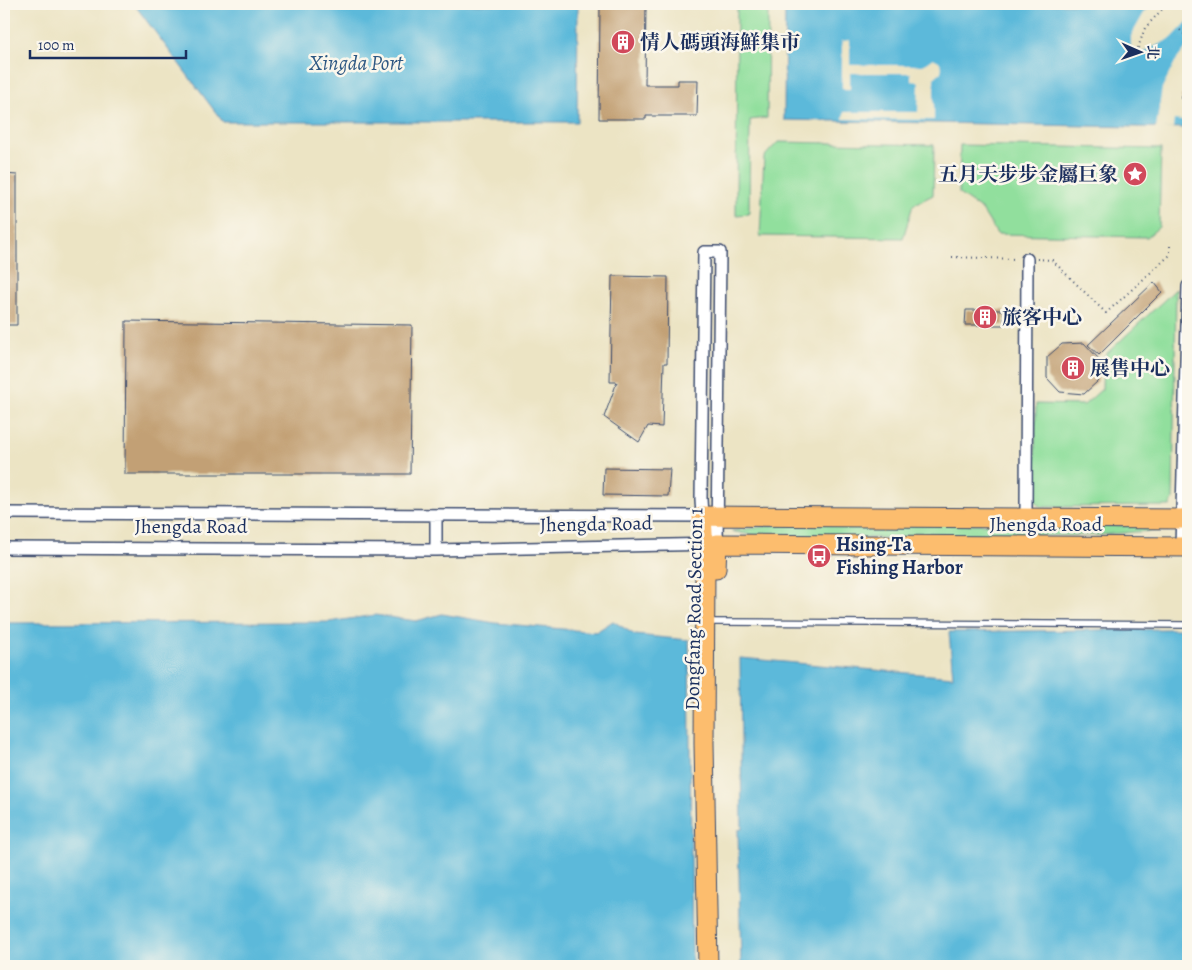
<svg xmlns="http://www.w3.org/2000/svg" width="1192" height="970" viewBox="0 0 1192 970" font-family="Alegreya,'Noto Serif TC',serif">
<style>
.green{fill:#91df9d;stroke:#56877e}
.water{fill:#5cb9da;stroke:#3c749c}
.pier{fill:#ece4c4}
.building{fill:#c2a074}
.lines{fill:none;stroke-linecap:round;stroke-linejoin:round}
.lane-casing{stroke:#3a4a6d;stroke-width:8}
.street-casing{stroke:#3a4a6d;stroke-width:14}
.primary-casing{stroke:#3a4a6d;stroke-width:21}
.path{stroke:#3a4a6d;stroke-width:2;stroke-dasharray:1 4;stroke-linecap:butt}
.lane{stroke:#fff;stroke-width:5.5}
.street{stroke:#fff;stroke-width:11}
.primary{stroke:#fcbd6e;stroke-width:19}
.labels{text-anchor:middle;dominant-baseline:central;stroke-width:5;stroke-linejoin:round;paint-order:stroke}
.poi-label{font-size:20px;font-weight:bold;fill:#1b2f5e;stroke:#fbf7ec;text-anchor:start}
.street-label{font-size:20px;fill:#1b2f5e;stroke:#fbf7ec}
.water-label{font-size:21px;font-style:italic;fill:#2e5883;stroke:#fbf7ec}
</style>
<rect width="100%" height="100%" fill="#fbf7ec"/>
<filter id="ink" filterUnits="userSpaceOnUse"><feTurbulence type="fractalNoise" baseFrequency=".02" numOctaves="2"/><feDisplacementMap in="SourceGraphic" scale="10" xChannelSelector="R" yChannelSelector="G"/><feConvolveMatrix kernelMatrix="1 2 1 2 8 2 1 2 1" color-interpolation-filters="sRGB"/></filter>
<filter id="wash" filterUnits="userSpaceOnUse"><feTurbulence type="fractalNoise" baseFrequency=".0096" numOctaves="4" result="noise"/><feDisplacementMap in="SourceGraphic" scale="20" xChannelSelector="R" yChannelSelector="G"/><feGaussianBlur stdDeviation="1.12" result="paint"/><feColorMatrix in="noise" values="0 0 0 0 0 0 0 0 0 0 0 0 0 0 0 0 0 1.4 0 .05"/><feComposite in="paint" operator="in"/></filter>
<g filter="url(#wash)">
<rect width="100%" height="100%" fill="#ece4c4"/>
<path class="green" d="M737,4H768L767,118L750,120L749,214L736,215Z
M778,142L934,145L933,195L913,205L903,238L760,236L764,157Z
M960,145L1161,149L1159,227L1147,237L997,234L982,210L959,194Z
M1176,289L1173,500L1170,506L1041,507L1036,503L1034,499L1036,404L1084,405L1102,389L1103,357Z
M800,522L1169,526V530L1134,532L1100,535L792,539L761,537L731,531Z"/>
<path class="water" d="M134,4H578L577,122H223Z
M785,4H1188V128L784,120Z
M442,614L495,623L596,632L613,621L635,635L689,640L692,966H4V623L329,622L375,615L416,621Z
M1169,629H1188V966H741L738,830L742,829L740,658L953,677L949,632Z"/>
<path class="pier" d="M1153,4H1188V21L1172,38L1131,58V36L1144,13Z
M850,40V65H923L933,58L939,61L942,67L941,72L934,78V120L843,119L844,112H918L919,82L911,81V73H850V89H842V41Z
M1188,45V119L1181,121L1174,120L1173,128H1156L1162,88L1175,62Z"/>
<g id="blocks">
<path class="building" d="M600,4H646L645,85H678V80H698L697,116H646V119H599Z
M1188,92V122L1181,96Z
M4,174L17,175V325H4Z
M612,276L668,277L667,363H664L662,427L648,426L639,442L604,417L617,382H610Z
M1154,282L1162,292L1099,355L1088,345Z
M966,310H1004V325H965Z
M126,321L412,325L410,474H125Z
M1084,343L1099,359L1098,381L1084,394L1060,392L1047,378V357L1062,344Z
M604,468L670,469L668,496L603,495Z"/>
</g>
</g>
<g filter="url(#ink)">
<use href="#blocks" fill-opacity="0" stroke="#3a4a6d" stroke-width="1"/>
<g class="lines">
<g class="lane-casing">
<path id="lane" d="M714,622L1188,625"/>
</g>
<g class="street-casing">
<path id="street" d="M4,513L702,516L701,499L704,252H720L717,544L436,550L4,548
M436,515V550
M1026,518L1027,259
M1181,547L1188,286"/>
</g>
<g class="primary-casing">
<path id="primary" d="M716,569L717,544L1188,547
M708,966L704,743L705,568L702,516L1188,519"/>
</g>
<path class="path" d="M1180,30L1188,38
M1138,48L1145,28L1167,4
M952,257L1017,259
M1037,259L1052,260L1106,313L1170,255V245"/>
<use href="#lane" class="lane"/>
<use href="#street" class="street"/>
<use href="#primary" class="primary"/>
</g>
</g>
<defs>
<g id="building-disc" transform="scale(1.25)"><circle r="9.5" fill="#d1495b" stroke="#fbf7ec"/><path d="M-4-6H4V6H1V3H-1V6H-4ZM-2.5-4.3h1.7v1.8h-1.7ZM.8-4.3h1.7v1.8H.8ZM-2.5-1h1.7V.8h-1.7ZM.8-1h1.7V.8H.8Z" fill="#fff"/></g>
<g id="sight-disc" transform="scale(1.25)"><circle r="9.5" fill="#d1495b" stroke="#fbf7ec"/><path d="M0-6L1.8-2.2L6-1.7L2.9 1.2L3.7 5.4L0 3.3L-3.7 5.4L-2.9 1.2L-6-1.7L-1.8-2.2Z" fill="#fff"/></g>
<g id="bus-disc" transform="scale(1.25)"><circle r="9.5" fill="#d1495b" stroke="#fbf7ec"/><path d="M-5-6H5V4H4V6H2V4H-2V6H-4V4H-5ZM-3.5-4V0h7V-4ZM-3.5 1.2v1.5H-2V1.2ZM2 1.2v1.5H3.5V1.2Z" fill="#fff"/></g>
</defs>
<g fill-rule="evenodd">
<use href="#building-disc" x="623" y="42"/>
<use href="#sight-disc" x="1135" y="174"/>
<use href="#building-disc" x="985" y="317"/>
<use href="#building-disc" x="1073" y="368"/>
<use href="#bus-disc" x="819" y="556"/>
</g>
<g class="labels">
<g class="poi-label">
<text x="640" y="42">情人碼頭海鮮集市</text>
<text x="1118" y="174" text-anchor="end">五月天步步金屬巨象</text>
<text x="1002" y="317">旅客中心</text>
<text x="1090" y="368">展售中心</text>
<text x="836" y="544">Hsing-Ta<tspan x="836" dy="23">Fishing Harbor</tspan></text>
</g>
<g class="street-label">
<text transform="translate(596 524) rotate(-1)">Jhengda Road</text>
<text x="1046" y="524">Jhengda Road</text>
<text x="191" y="526">Jhengda Road</text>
<text transform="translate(694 609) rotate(-89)">Dongfang Road Section 1</text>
</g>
<g class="water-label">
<text x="356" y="63">Xingda Port</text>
</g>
</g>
<rect width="1192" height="970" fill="none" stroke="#fbf7ec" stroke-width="20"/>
<g transform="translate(1140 52) rotate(92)" stroke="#fbf7ec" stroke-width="4" paint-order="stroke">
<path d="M0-4L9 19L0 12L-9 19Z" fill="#1b2f5e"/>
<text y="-8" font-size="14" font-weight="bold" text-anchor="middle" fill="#1b2f5e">北</text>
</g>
<path d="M30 50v8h156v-8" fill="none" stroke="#1b2f5e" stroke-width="2.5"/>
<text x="38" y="50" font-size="15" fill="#1b2f5e" stroke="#fbf7ec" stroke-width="4" paint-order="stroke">100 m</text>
</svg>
